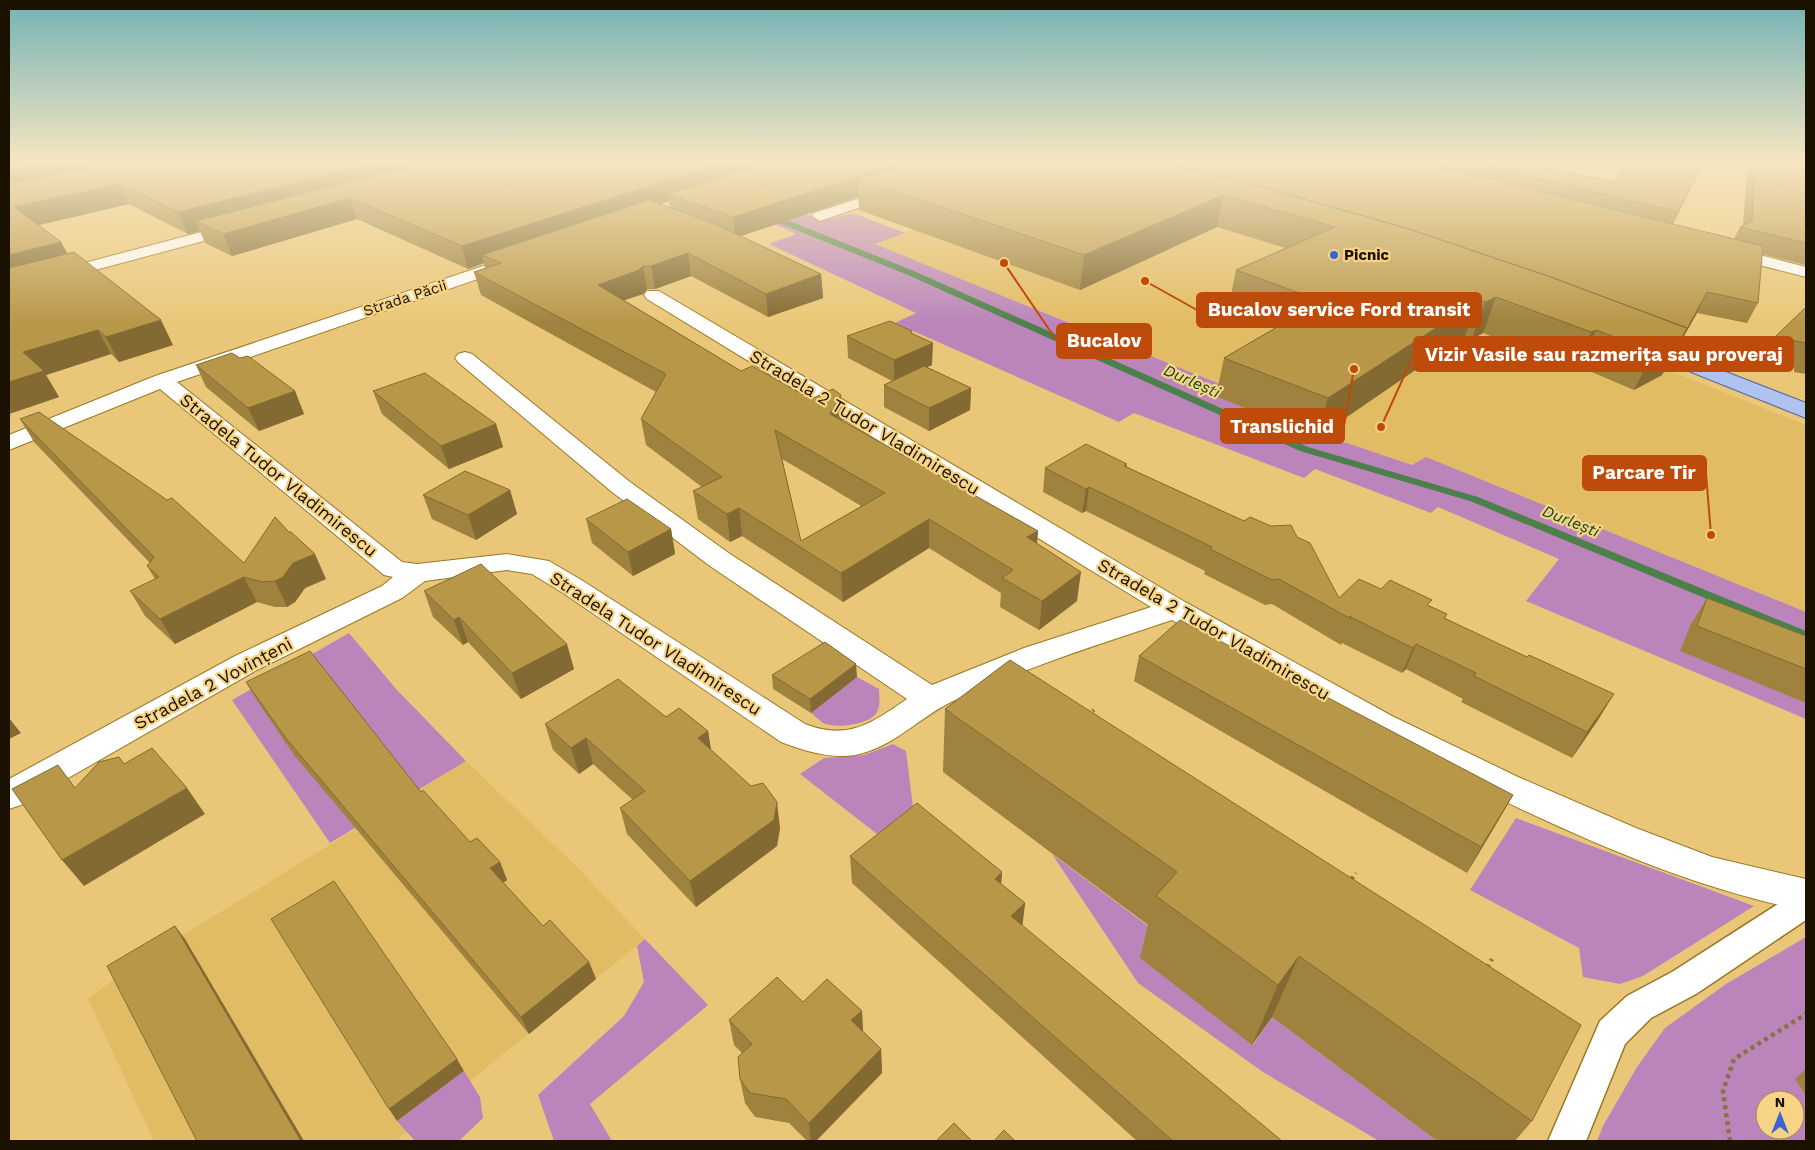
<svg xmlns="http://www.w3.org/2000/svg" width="1815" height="1150" viewBox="0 0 1815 1150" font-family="'Work Sans',sans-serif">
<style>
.built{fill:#e2bc64}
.green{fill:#bb85bc;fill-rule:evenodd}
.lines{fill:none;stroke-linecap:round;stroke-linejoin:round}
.stream{fill:#4c804a;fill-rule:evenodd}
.service-casing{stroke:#987724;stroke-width:3}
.minor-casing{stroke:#987724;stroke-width:2}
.primary-casing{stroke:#596a96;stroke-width:2}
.path-far1{stroke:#897240;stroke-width:4;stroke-dasharray:3 3;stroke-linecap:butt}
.path{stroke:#897240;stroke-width:4.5;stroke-dasharray:4 4;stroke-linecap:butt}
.service{fill:#fff;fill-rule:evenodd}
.minor{fill:#fff;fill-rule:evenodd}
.primary{fill:#afc2f0;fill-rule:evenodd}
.wall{fill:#9f823e;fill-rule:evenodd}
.shaded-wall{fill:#826a32}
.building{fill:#b99748;stroke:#826a32;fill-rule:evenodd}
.poi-dot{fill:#3c63d5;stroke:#f7d485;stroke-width:2}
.labels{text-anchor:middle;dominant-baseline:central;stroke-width:4.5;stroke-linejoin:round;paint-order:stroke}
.far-poi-label{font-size:15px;font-weight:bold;fill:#1b1100;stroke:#f7d485;text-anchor:start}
.far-street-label{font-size:15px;fill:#1b1100;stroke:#f7d485}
.far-water-label{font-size:16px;font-style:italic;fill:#11491b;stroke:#f7d485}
.street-label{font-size:18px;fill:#1b1100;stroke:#f7d485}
.leader{fill:none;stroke:#bf4b0a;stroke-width:2}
.callout-dot{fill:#bf4b0a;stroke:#f7d485;stroke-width:2}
.callout{fill:#bf4b0a;stroke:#bf4b0a;stroke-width:2}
.callout-label{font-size:19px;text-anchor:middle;font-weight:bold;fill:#fff}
</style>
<rect width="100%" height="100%" fill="#eac778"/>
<path class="built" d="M1017,163L1628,354L1806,425V612L1426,458L1412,465L1347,443L1316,438L1216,396L1229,387L874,243L990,201Z
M466,761L577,867L645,939L396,1141H154L88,999L128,969Z"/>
<path class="green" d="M740,189L823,221L853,213L905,233L875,244L1230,388L1316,438L1347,443L1412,465L1426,457L1806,612V719L1526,601L1559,559L1438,507L1431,513L1315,469L1304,478L1134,413L1119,422L895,323L916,313L769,244L796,234L717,198Z
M349,633L397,690L466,761L330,843L232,700Z
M857,677L879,689C879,697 881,704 877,712C870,725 836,729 823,723C819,720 815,716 811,713Z
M893,744L906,751L916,831L895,848L800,774L824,758L864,755Z
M1516,818L1754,906L1643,976L1620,984L1583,977L1579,948L1470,890Z
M1052,854L1160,935L1253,1045L1272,1017L1437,1141H1379L1263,1072L1138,983Z
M1806,937V1141H1597L1603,1126L1637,1067L1665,1028L1726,984ZM1765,1100H1795V1130H1765Z
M645,939L708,1005L590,1104L612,1141H554L538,1095L624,1016L644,982L637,946Z
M464,1071L480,1097L483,1118L459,1141H415L397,1121Z"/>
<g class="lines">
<path class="stream" d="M766,214H772L914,271L1308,447L1478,497L1806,631V640L1470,501L1300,451L908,275L766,218Z"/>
<g class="service-casing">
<path id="service" d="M1806,889V920L1696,994L1651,1018L1625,1044L1586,1141H1548L1600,1021L1627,996L1672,972L1795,893Z"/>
</g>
<g class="minor-casing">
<path id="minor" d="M1724,163H1759L1806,171V179L1731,167Z
M894,187L901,191L899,194L826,219L820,221L812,216L814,213Z
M239,222L247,227L245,230L9,293V283Z
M1726,246L1806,267V277L1720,255L1718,251L1720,247Z
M510,257L516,258L519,262L516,266L177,382L402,562L417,564L507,554L549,561L583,581L805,724C848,741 872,723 907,699L710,566L612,492L458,362L455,358L458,354L465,352L472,354L630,482L730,554L932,685L1024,648L1151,607L647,299L644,295L647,291H659L1185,602L1392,716L1518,777L1636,828L1712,857L1806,879V911C1714,892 1635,861 1549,822C1419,763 1296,691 1172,620C1099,644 1025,668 955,700C920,716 895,747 855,755C830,759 805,751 781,742L563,593L532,574L507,570L425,581L402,598L257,670L21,805L9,809V779L235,656L382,586L393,577L384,575L160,389L9,450V435L155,376Z"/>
</g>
<g class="primary-casing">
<path id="primary" d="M1638,338L1806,403V418L1631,348L1628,344L1631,340Z"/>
</g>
<path class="path-far1" d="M1088,715L1094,710"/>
<path class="path" d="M1351,880L1356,873
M1487,968L1492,959
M1730,1141L1723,1091L1734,1059L1806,1014"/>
<use href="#service" class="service"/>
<use href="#minor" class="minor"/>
<use href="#primary" class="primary"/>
</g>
<path class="wall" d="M9,163H1539L1536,166L1614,182L1703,163L1673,224L1734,239L1740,227L1743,225L1747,171L1751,163H1806V265L1762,254L1758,303L1747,323L1697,313L1662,375L1634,390L1580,367L1574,370L1483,333L1472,339L1465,336L1316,438L1216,396L1224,358L1280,325L1229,305L1236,270L1286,248L1217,227L1080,290L859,210L858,197L741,236L821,274L823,298L768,317L691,276L655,289H647L643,294L624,300L741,371L843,421L1038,531L1037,543L1077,601L1039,630L1000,607L1001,593L929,548L843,602L742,536L730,542L698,519L693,491L702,487L646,445L641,419L656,392L481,295L474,272L485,268L484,263L468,269L357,219L232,256L205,243L200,231L188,234L129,204L39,225L61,242L67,254L173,345L119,362L111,354L46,375L59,397L9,414ZM669,201L670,208L660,204ZM782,459L828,486L861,506L801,541Z
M1806,307V374L1794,372V365L1763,358L1775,337Z
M912,331V333L932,365L927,367L971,388L970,410L929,431L884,407V385L892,381L848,358L847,336Z
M240,358L295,391L304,414L259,431L206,387L196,365Z
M373,391L496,424L503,447L449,469L382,414Z
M20,419L244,563L326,579L305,588L295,602L287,607H275L257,602L175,644L145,616L130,591L155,579L147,566L150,563L34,442Z
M1127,464V467L1244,521L1271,526L1297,537L1339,598L1381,589L1429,606L1447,614L1445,618L1598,720L1572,758L1461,702L1463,699L1406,669L1402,673L1342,643L1341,645L1272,604L1265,605L1204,574L1205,571L1086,511L1082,513L1043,492L1045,468Z
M510,490L517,514L476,540L432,519L423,495Z
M586,519L671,529L675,554L633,576L592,543Z
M424,591L574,669L521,699L468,642L463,645L433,617Z
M1707,598L1806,636V703L1680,651L1691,624Z
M1139,656L1513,795L1498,821L1467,873L1134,681Z
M1010,660L1532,1121L1515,1141H1437L1272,1017L1252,1045L1140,958L1148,925L943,772L945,709Z
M772,675L857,677L811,713L773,689Z
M246,682L421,792L470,842L500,862L507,880L503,883L543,926L589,962L596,979L529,1034L294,755L256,699Z
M666,717L708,731L711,750L780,828L777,846L696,907L627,834L620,808L633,800L593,764L579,774L553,750L545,724Z
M850,856L1002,872L1001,884L1025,903L1022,926L1282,1141H1137L852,883Z
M803,1002L862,1011L863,1031L881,1049L882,1073L816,1141H807L789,1123L755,1117L745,1103L740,1079L742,1053L734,1045L729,1020Z
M1806,1069V1096L1795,1079Z"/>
<path class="shaded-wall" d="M44,163H144L9,193V171Z
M374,163H455L196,221L200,231L188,234L178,212Z
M721,163H782L668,194L669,201L494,260L482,255L484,263L468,269L462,246Z
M900,163H959L858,179V197L735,238L733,217Z
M1525,163H1539L1525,175Z
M1703,163L1669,231L1678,212Z
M119,184L129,204L26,228L14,207Z
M1223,195L1217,227L1080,290L1084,255Z
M350,198L357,219L232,256L223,234Z
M61,242L73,264L9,281V255Z
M688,253L691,276L655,289L651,266Z
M643,266L647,289L643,294L602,308L598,285Z
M821,274L823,298L768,317L766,294Z
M1707,292L1697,313L1676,350L1687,329Z
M1496,297L1483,333L1472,339L1485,302Z
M1479,300L1465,336L1316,438L1328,398Z
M161,320L173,345L119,362L106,337Z
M1687,328L1662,375L1634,390L1653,351Z
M98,330L111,354L46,375L59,397L9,414V382L23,352Z
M1596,330L1580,367L1574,370L1591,332Z
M912,331V352L933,343L932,365L894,382V360Z
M971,388L970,410L929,431V408Z
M295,391L304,414L259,431L248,408Z
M841,395L843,421L830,414Z
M496,424L503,447L449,469L441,446Z
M1089,487L1086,511L1082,513L1086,489Z
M510,490L517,514L476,540L468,515Z
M739,508L742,536L730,542L727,514Z
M929,519V548L843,602L841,573Z
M671,529L675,554L633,576L628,552Z
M1038,531L1035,559L1027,537Z
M315,554L326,579L305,588L295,602L287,607L275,581L293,563Z
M1081,572L1077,601L1039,630L1042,601Z
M244,577L257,602L175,644L160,619Z
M459,617L468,642L463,645L454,620Z
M567,644L574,669L521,699L512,673Z
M1416,644L1406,669L1402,673L1413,648Z
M856,664L857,677L811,713L810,699Z
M1614,694L1598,720L1572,758L1587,732Z
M9,718L21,733L9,739Z
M708,731L712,757L698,738Z
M586,738L593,764L579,774L571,748Z
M187,788L205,814L84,886L62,860Z
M1513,795L1498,821L1467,873L1481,847Z
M777,802L780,828L777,846L696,907L690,881Z
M500,862L507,880L498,886L490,868Z
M1002,872L1000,899L995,879Z
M1025,903L1022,930L1011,916Z
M175,926L185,939L304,1141H301Z
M1299,956L1272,1017L1252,1045L1278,985Z
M589,962L596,979L529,1034L521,1017Z
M862,1011L863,1036L851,1020Z
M881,1049L882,1073L816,1141H811L809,1123Z
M457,1059L464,1071L397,1121L389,1109Z"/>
<path class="building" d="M9,163H44L9,171Z
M103,163H374L178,212L119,184L14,207L61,242L9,255V184Z
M423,163H721L462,246L350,198L223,234L196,221Z
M763,163H900L733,217L668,194Z
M905,163H1165L1262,187L1409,229L1548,276L1687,328L1682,337L1653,351L1596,330L1591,332L1496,297L1485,302L1479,300L1328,398L1224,358L1322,301L1236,270L1335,227L1223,195L1084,255L858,179Z
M1165,163H1424L1763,246L1758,303L1707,292L1687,329V328L1548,276L1409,229L1262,187Z
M1475,163H1525V164L1614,182L1627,163H1703L1678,212Z
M1755,163H1806V243L1740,227L1752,221Z
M649,200L713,223L821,274L766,294L688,253L651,266H643L639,270L598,285L741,371L752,366L811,399L833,389L841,395L830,414L1038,531L1027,537L1081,572L1042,601L1002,578L1013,570L929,519L841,573L739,508L727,514L693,491L722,477L641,419L666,374L474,272L501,263L482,255ZM775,430L885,493L801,541Z
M74,252L161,320L106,337L98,330L23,352L44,371L9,382V268Z
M1806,307V343L1775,337Z
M890,321L912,331L911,333L933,343L894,360L847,336Z
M232,353L240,358L248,356L295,391L248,408L196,365Z
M924,366L971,388L929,408L884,385Z
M425,373L496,424L441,446L373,391Z
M39,412L167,500L172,498L244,563L275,517L289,532H291L315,554L293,563L283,577L275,581L262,582L244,577L160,619L130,591L159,577L147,566L154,557L20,419Z
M1086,444L1127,464L1124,466L1244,521L1250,517L1271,526L1291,525L1297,537L1310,543L1339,598L1359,579L1381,589L1390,580L1432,600L1427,605L1447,614L1444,618L1527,657L1529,655L1614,694L1587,732L1474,676L1476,673L1416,644L1413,648L1349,616L1351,619L1279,579L1272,580L1210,549L1212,547L1089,487L1086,489L1045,468Z
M465,471L510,490L468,515L423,495Z
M627,499L671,529L628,552L586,519Z
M481,564L567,644L512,673L459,617L454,620L424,591Z
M1707,598L1806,636V669L1697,626Z
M1180,620L1513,795L1481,847L1139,656Z
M825,642L856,664L810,699L772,675Z
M310,651L421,792L423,790L470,842L477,838L500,862L490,868L543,926L550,920L589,962L521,1017L285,737L246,682Z
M1010,660L1581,1025L1532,1121L1299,956L1278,985L1156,896L1177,872L945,709Z
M618,679L666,717L679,708L708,731L698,738L751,786L763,783L777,802L774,820L690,881L620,808L645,791L586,738L571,748L545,724Z
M152,748L187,788L62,860L12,789L58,765L75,788L99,762L119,757L124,764Z
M917,803L1002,872L995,879L1025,903L1011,916L1282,1141H1173L850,856Z
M334,881L457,1059L389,1109L271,919Z
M175,926L301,1141H197L107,966Z
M777,977L803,1002L827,979L862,1011L851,1020L881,1049L809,1123L786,1099L750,1093L740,1079L738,1057L752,1044L729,1020Z
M954,1123L972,1141H936Z
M1004,1130L1015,1141H994Z"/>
<linearGradient id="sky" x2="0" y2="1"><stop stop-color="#72b2b5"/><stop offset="0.5" stop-color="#f6e6c2"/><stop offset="1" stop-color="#f6e6c2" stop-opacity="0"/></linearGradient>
<rect width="1815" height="324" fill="url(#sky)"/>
<circle class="poi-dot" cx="1334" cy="255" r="5"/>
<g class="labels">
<g class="far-poi-label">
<text x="1344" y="255">Picnic</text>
</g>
<g class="far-street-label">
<text transform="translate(405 298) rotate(-18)">Strada Păcii</text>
</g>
<g class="far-water-label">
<text transform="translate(1192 381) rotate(24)">Durlești</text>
<text transform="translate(1571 521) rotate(22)">Durlești</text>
</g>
<g class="street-label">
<text transform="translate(865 422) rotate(31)">Stradela 2 Tudor Vladimirescu</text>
<text transform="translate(279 475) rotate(39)">Stradela Tudor Vladimirescu</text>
<text transform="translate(1214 629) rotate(30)">Stradela 2 Tudor Vladimirescu</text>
<text transform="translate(656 643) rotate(33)">Stradela Tudor Vladimirescu</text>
<text transform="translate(213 683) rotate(-28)">Stradela 2 Vovințeni</text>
</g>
</g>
<path class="leader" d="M1145 281L1197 310M1004 263L1057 341M1381 427L1414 354M1354 369L1344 426M1711 535L1706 473"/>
<g class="callout-dot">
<circle cx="1145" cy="281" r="5"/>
<circle cx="1004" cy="263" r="5"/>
<circle cx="1381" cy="427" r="5"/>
<circle cx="1354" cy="369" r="5"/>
<circle cx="1711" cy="535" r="5"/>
</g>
<g class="callout">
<rect x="1197" y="293" width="284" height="34" rx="5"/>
<rect x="1057" y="324" width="94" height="34" rx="5"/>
<rect x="1414" y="337" width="379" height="34" rx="5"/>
<rect x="1221" y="409" width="123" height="34" rx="5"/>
<rect x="1583" y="456" width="123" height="34" rx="5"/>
</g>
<g class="callout-label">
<text x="1339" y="316">Bucalov service Ford transit</text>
<text x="1104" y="347">Bucalov</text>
<text x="1604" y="361">Vizir Vasile sau razmerița sau proveraj</text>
<text x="1282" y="433">Translichid</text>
<text x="1644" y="479">Parcare Tir</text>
</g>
<rect width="1815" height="1150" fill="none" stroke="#1b1100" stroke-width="20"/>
<g transform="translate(1780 1115)"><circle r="24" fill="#f7d485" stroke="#9f8650"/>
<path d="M0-4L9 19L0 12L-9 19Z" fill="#3c63d5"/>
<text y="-8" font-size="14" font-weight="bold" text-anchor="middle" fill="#1b1100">N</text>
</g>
</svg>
